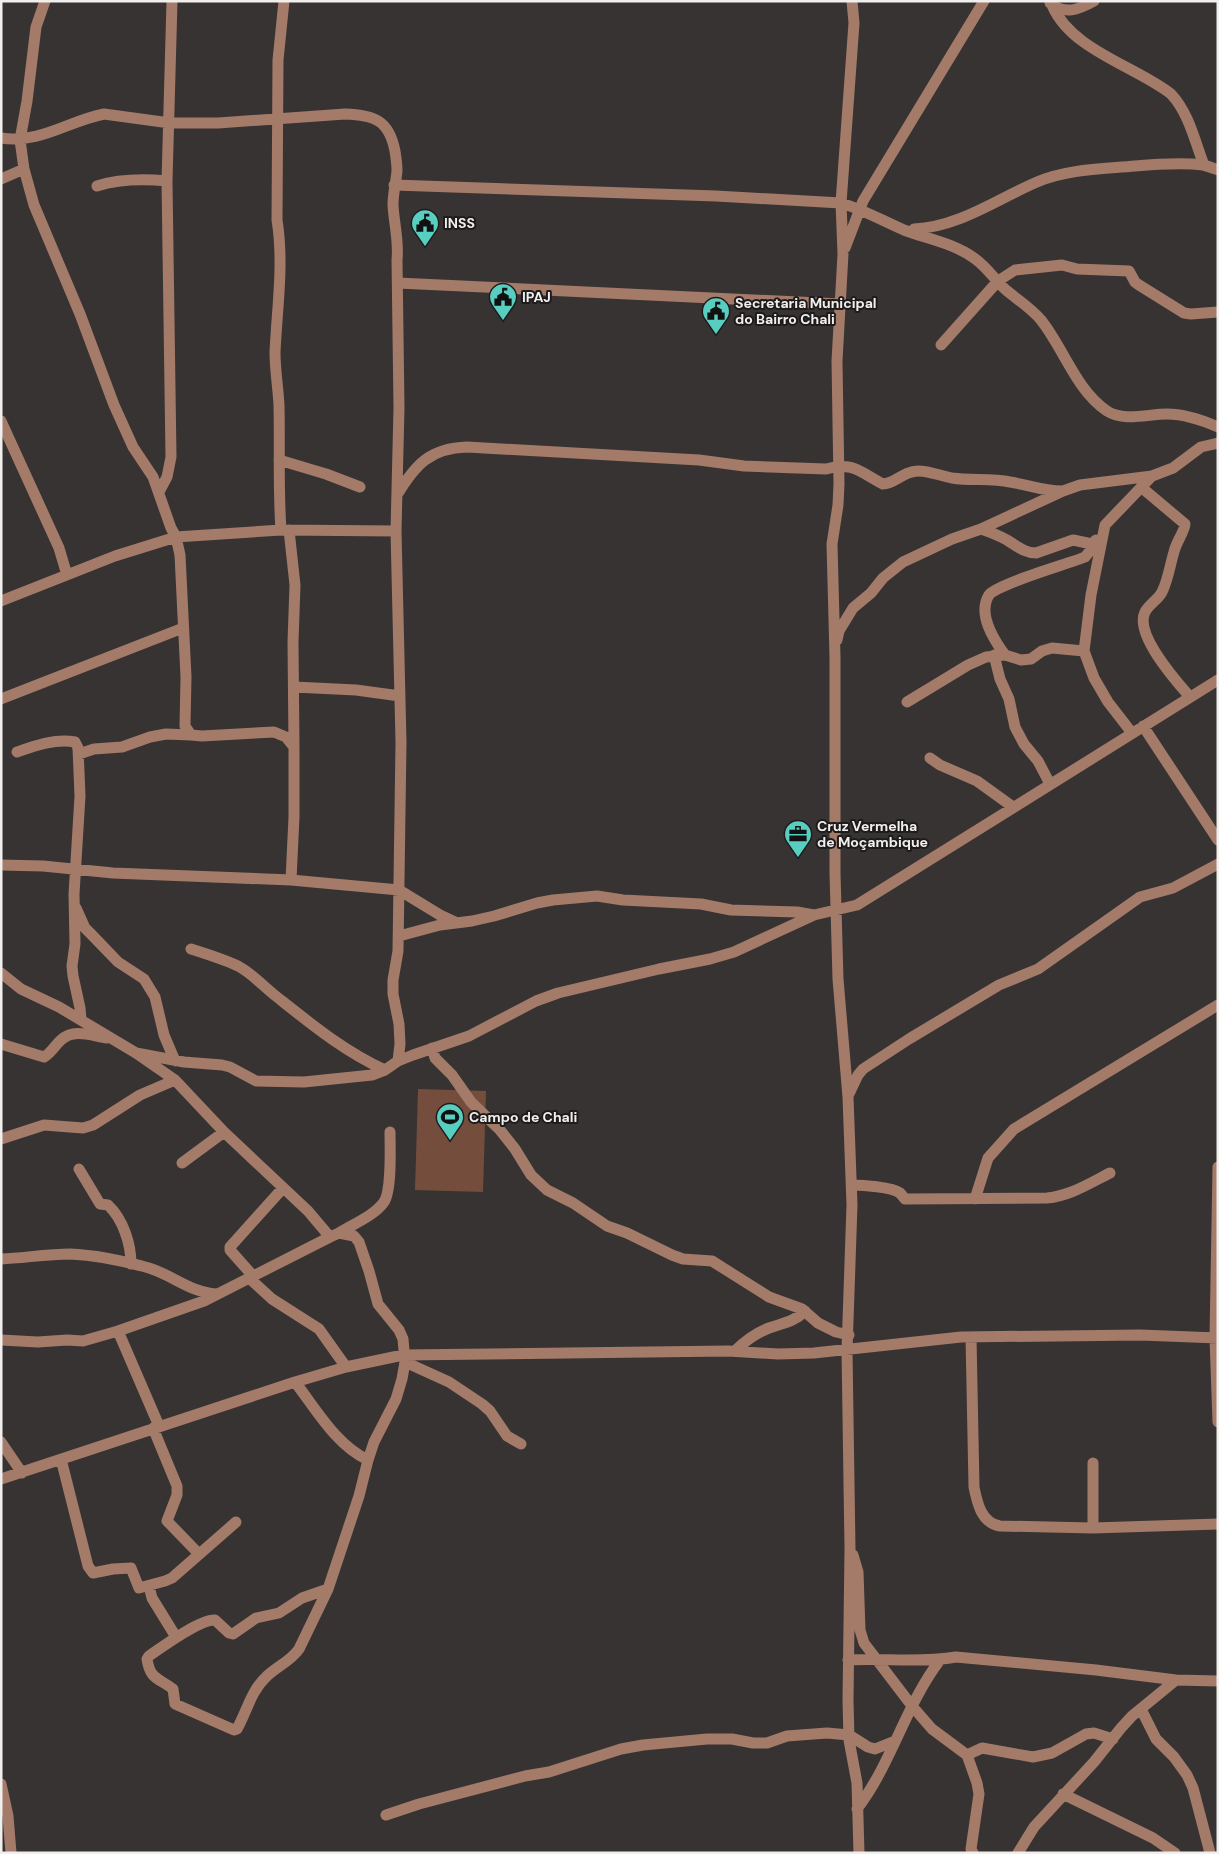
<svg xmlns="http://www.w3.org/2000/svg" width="1219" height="1854" viewBox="0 0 1219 1854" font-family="'DM Sans',sans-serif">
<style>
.green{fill:#754d3c}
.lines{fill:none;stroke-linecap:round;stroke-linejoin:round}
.minor{stroke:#a47a69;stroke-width:11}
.labels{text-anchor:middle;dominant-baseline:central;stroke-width:4;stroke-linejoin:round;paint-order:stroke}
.poi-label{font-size:14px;font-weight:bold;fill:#f1efee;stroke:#1d1b1b;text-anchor:start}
</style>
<rect width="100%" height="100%" fill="#363332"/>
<path class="green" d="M418,1089L486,1091L483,1192L415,1190Z"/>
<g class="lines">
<path class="minor" d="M45,1L36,27L27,101L20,140L24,169L34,205L80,314L114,405L133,447L153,477L171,528L176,537L180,555L186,677L185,726L191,735L202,736L274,732L286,737L294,747V817L291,880
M852,1L854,23L841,203L843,254L837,361L839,484L838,505L832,544L835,657V873L838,979L848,1097L852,1205L847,1350L850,1549L848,1700L849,1740L857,1783L859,1853
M1050,3C1065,15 1078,10 1094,1
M1052,5C1071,50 1135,66 1171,94C1189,113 1195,142 1204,165
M1,138C40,144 68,121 104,114L170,123H218L345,114C374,115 389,120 395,151C396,158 397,164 397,171C396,182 393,193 393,205C394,224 399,240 397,260L399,408L396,531L281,530L176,537L115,556L1,601
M1,179L24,169
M394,185L716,196L841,203C864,210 883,221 904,230C928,239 953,243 974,258C987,267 995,280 1006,290C1018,300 1031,308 1041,320C1064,349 1076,390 1107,411C1124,422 1148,414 1167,414C1184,414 1202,420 1218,427
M97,186C119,179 145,179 167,181
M914,229C959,227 997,199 1037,182C1067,169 1103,169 1135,166C1157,164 1181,162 1203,165C1208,166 1213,168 1218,170
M845,248L863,201L984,1
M398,283L840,304
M941,345L998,281L1015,270L1062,265L1077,269L1129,271L1135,282L1139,285L1184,313L1191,314L1218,312
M1,421L59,548L67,575
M279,460L326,474L360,487
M1141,487L1185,524C1184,533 1176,542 1174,552C1170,565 1168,580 1162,592C1158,600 1149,604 1145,612C1134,634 1176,681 1190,697
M159,492L167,477L171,457L167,181L172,1
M397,495C415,465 430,448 467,447L699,460L744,466L826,469C853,461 861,473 883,484C895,484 903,471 918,471C930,471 941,476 952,478C971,481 991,478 1010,482C1030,485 1041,491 1063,491
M981,529C990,532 998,535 1007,540C1017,546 1024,553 1036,553L1073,540L1092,544L1096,540
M281,530C278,488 280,447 279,405C278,387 275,370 275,352C277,308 284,264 277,220L278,60L284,1
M289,530L295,585L293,642L294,747
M396,531L401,742L398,951L393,980V994L399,1024L400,1044L398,1061
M837,640L839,631L853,608L871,593L883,578L903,562L952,539L981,529L1063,491L1080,485L1152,476L1173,468L1201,447L1218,443
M994,655L1000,679L1009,699L1015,727L1024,744L1038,761L1050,784
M1005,655C994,640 977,614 989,595C997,584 1068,564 1085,557L1090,551L1092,544
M294,687L356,690L400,696
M1,699L183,628
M907,702L968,665L986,657L1005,655L1021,660L1031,659L1042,651L1052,648L1084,651
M1143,726L1218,840
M1132,733L1108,702L1094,678L1084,651L1091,595L1105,525L1152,476
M17,752C34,746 56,738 75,742L78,748L80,796L74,894L75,944L72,966L73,976L80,1008L81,1019
M79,754L94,749L122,747L150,737L166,734L191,735
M930,758L940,765L977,781L1013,807
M1,865L43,866L113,873L291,880L399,890L440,915L455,922
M76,908L85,928L92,935L118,962L144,979L155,997L164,1035L175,1061
M399,936L440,925L472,921L494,916L537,903L553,900L597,896L623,900L701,904L731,910L797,912L814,915L857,905L1218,680
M191,949C207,954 223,959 238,966C253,974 264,987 277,997C311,1024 345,1052 385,1070
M1,973L21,989L59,1007L136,1053L184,1062L222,1065L230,1067L256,1081L304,1082L372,1075L385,1070L398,1061L413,1055L469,1036L536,1001L558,993L659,969L710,959L734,952L814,915
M1,1044L44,1057C52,1052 55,1045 61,1040C74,1028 92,1036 107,1038
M432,1048L435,1058L452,1075L471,1102L500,1130L515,1149L531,1175L547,1190L573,1203L607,1226L627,1233L672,1255L683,1259L712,1261L769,1297L802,1309L818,1323L836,1332L849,1335
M136,1053L175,1080L224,1132L308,1211L330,1237L339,1233L354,1236L359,1242L369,1271L378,1304L399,1330L403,1339L405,1362L402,1379L396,1399L374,1442L368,1460L359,1496L328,1589L299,1649C291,1661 276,1667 266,1677C251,1691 247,1711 237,1729L234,1730L175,1704L173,1689C159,1678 150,1680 147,1659L149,1656C162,1647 200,1619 215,1620L229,1633L233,1634L256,1618L279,1613L302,1598L328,1589
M849,1094L858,1075L863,1069L909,1039L999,985L1038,969L1140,897L1173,888L1218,864
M1,1139L44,1125L83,1128L93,1125L140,1095L175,1080
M182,1163L224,1132
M1218,1167L1215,1338L1218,1422
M79,1169L100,1204L108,1205C123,1219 131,1244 131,1264
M852,1185C862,1185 892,1187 900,1193C902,1195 903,1197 905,1199L1047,1198C1070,1196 1090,1183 1110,1173
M975,1199L988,1158L1014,1129L1218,1005
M339,1233C353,1224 374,1216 384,1202C392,1190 390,1147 390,1132
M1,1259C24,1258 47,1254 70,1254C96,1255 124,1261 149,1268C172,1275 192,1293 216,1294
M253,1276L230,1250V1247L283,1188
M249,1278L272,1299L319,1329L346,1367
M118,1331L159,1426
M971,1337L974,1487C977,1502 981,1523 1000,1526L1093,1528L1218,1524
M1,1340L38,1342L67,1340L83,1341L118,1331L204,1301L330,1237
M735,1351C745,1341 756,1333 769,1328C783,1323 794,1322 805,1311
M405,1362L449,1382L482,1404L490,1411L507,1436L521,1444
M295,1382C316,1409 336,1445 368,1460
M153,1428L177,1486V1495L167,1521L198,1553
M1,1442L22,1473
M61,1459L88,1566L93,1573L113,1569L131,1568L139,1588L165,1581L172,1578L236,1522
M1093,1463V1528
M1,1479L295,1382L346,1367L403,1355L728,1351L778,1354L814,1353L961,1337L1140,1335L1218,1338
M853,1555L858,1572L860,1630L864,1643L912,1706L932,1729L967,1755L977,1783L979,1794L971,1849L973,1853
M149,1586L152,1598L176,1637
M848,1660C884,1658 920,1663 956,1657L1096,1670L1176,1680L1218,1681
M1141,1709L1156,1739L1174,1757L1187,1775L1193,1788L1210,1853
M967,1755L982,1748L1033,1757L1052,1753L1086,1734L1094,1733L1113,1739
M1,1784L8,1816L11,1853
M1063,1794L1153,1838L1175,1853
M857,1809C892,1763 905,1706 940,1660
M386,1815L419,1804L525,1776L549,1772L621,1749L643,1745L707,1739H732L753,1743H767L787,1736L827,1733L849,1735L868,1747L875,1749L895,1741
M1018,1853L1034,1827L1094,1762L1121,1728L1132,1716L1176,1680"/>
</g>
<defs>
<g id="civic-pin" transform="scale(1.4375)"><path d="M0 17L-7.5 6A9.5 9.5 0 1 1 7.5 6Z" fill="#58cec1" stroke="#1d1b1b"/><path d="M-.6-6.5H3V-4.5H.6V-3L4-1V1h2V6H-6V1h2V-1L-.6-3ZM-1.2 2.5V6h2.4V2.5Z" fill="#111"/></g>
<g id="office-pin" transform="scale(1.4375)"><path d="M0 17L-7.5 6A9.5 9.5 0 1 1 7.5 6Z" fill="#58cec1" stroke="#1d1b1b"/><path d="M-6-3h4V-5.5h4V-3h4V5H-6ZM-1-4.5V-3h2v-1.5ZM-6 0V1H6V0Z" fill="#111"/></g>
<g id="stadium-pin" transform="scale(1.4375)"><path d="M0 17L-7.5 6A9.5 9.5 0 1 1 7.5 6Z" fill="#58cec1" stroke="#1d1b1b"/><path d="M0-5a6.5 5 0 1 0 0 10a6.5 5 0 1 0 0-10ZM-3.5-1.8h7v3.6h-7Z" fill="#111"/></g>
</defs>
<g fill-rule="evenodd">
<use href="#civic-pin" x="425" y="223"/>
<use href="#civic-pin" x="503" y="297"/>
<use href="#civic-pin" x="716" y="311"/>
<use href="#office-pin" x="798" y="834"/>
<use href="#stadium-pin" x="450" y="1117"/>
</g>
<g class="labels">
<g class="poi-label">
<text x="444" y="223">INSS</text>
<text x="522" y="297">IPAJ</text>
<text x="735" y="303">Secretaria Municipal<tspan x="735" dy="16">do Bairro Chali</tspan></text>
<text x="817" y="826">Cruz Vermelha<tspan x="817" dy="16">de Moçambique</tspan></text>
<text x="469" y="1117">Campo de Chali</text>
</g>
</g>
<rect width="1219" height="1854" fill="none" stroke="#f1efee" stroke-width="5"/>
</svg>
